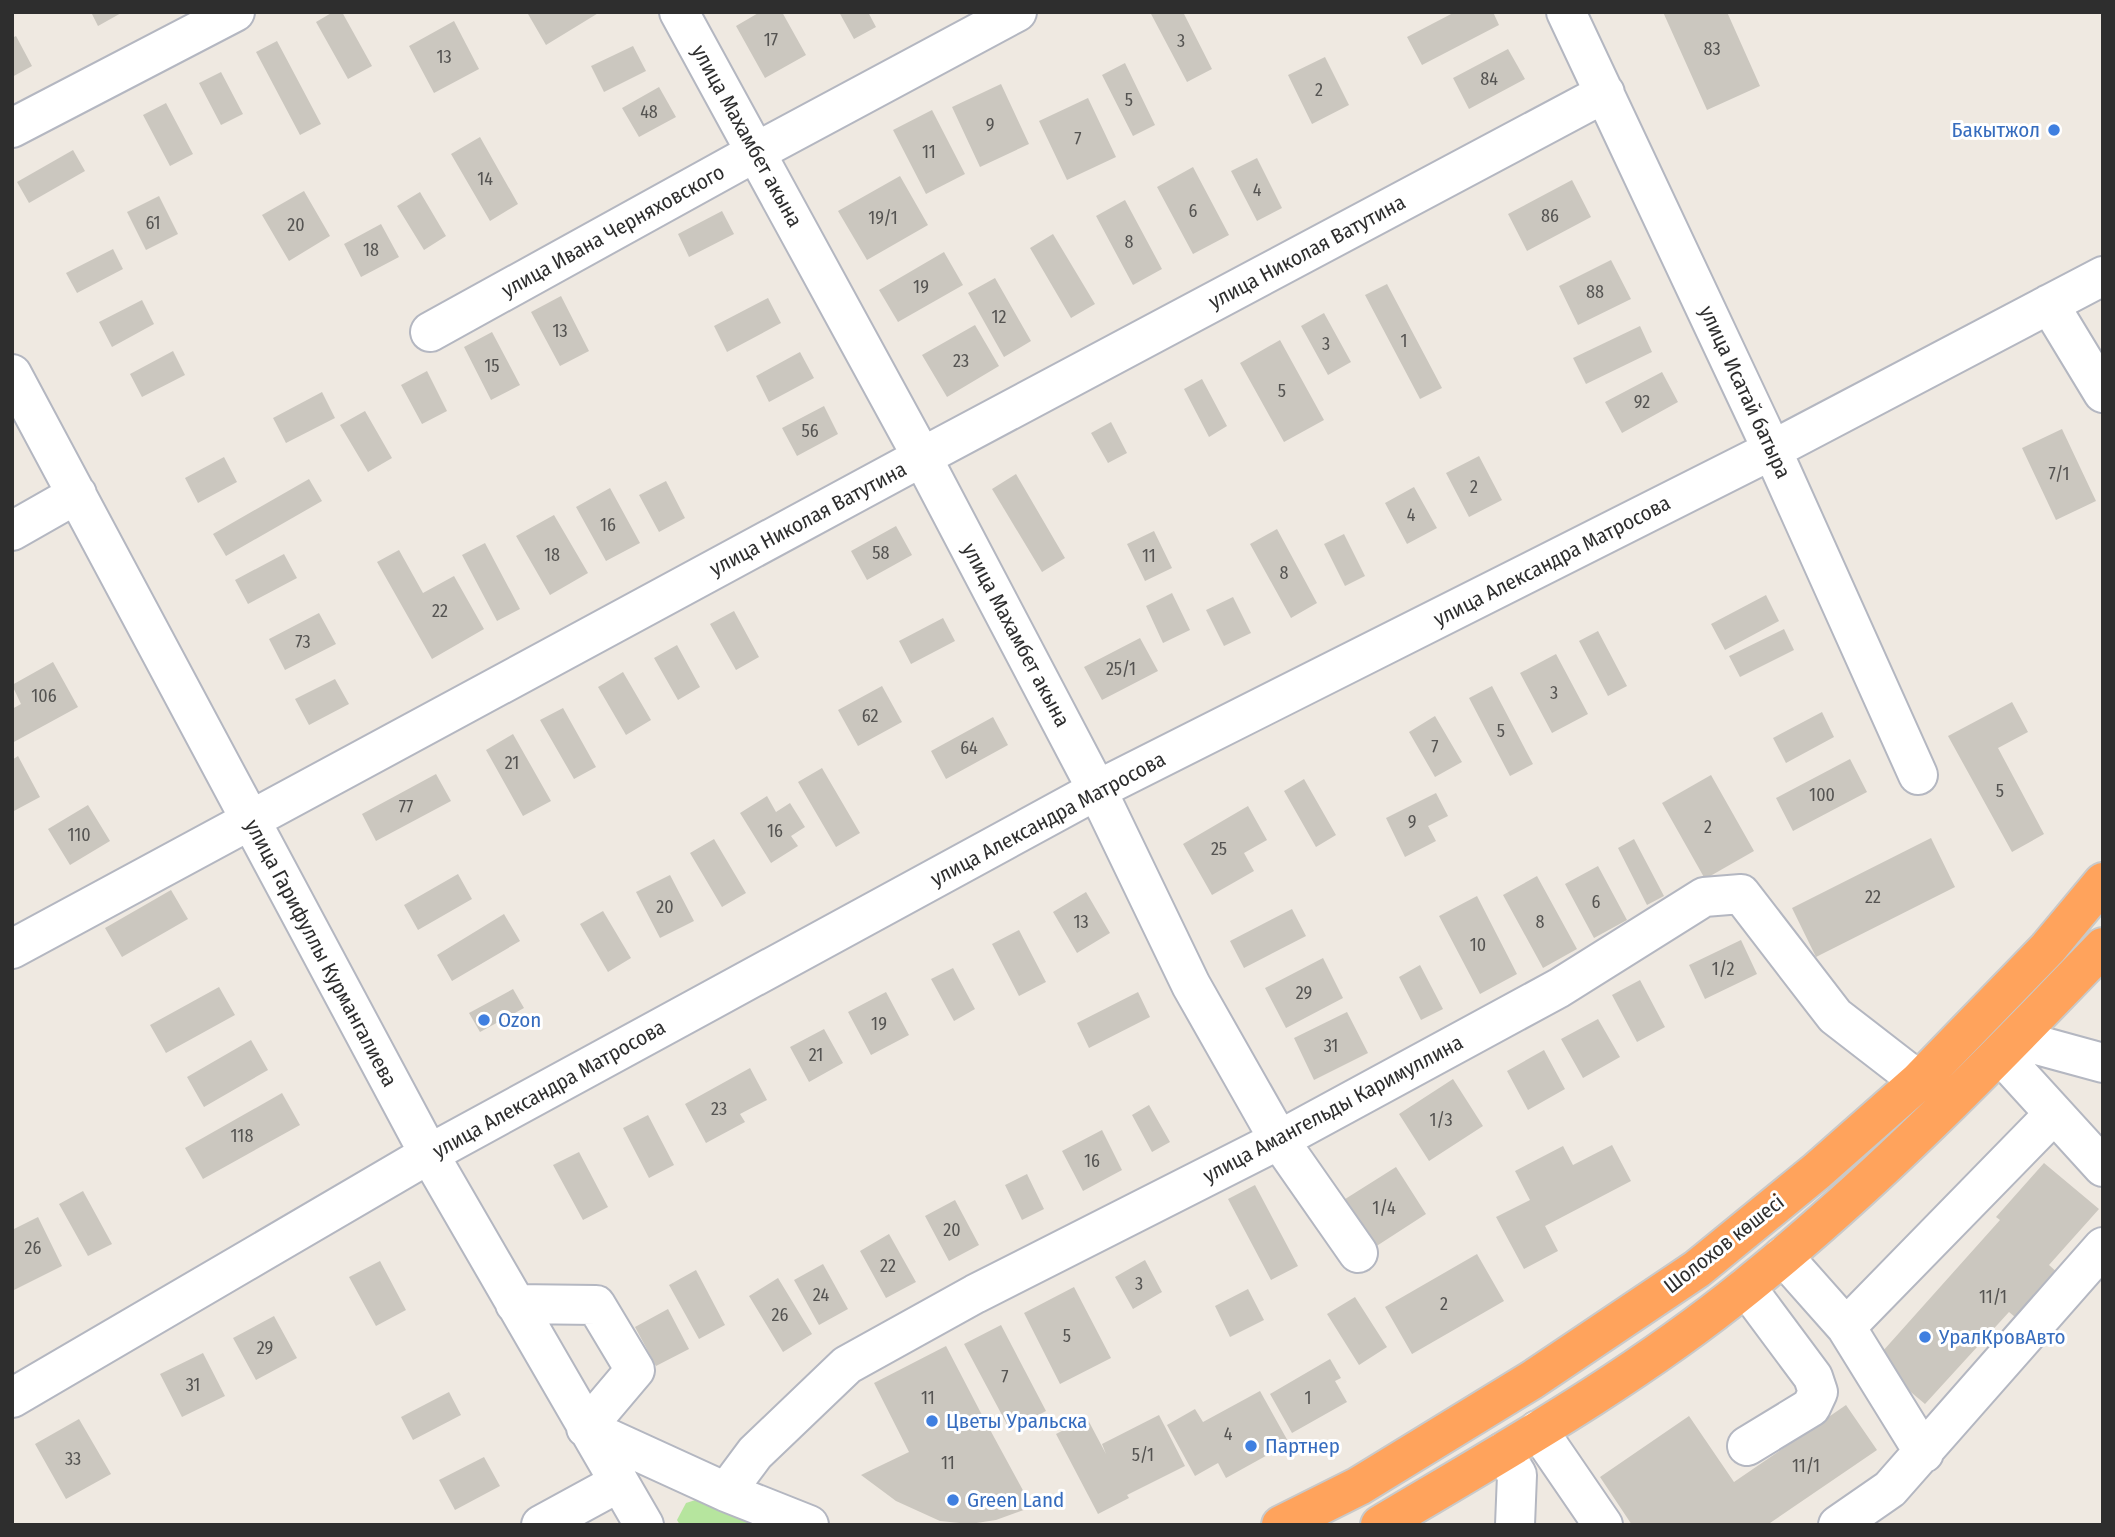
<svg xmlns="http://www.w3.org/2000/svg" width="2115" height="1537" viewBox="0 0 2115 1537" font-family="'Fira Sans Condensed',sans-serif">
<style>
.green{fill:#b6e59e}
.building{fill:#cbc7bf}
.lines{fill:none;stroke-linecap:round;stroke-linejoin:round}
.minor-casing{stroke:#b4b7c1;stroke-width:42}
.highway-casing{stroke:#c9c9c9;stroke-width:42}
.minor{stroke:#fff;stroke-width:38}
.highway{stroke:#ffa35c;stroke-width:38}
.shop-dot{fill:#3f7fe0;stroke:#fff;stroke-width:2.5}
.labels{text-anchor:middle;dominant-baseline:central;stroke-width:6;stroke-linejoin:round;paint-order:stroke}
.number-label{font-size:18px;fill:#555452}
.shop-label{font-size:21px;fill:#366cbe;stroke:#fff;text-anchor:start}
.street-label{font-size:21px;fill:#2e2e2e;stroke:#fff}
</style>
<rect width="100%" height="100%" fill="#efe9e1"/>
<path class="green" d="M705,1497L774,1525H680L677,1520L686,1503Z"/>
<path class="building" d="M91,12H123L98,26Z
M333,12H342L372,66L348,79L316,22Z
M532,12H600L546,45L528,14Z
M760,12H782L806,55L765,78L736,26Z
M839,12H868L876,27L854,39Z
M1150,12H1183L1212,69L1187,82Z
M1455,12H1493L1499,25L1422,65L1407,37Z
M1663,12H1727L1760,86L1707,110Z
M454,21L479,69L434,93L409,46Z
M16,36L32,66L12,77V38Z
M277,41L321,124L300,135L256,52Z
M633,46L646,71L604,92L591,66Z
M1508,49L1525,79L1469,109L1453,78Z
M1325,57L1349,105L1312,124L1288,75Z
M1125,63L1155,125L1133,136L1102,75Z
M221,72L243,114L221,125L199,83Z
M1001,84L1029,144L980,167L952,107Z
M659,87L676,117L639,137L622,108Z
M1088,98L1116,157L1067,180L1039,121Z
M166,103L193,154L170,166L143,115Z
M932,110L965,174L926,194L893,130Z
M480,137L518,204L490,221L451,154Z
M73,150L85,171L29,203L17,182Z
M1257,158L1282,208L1257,221L1231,171Z
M1193,167L1229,235L1193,254L1157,187Z
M900,176L928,225L867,260L838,211Z
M1572,180L1591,217L1527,251L1508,214Z
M304,191L330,236L289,261L262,215Z
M420,192L446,236L424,250L397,206Z
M159,196L178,234L146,250L127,212Z
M1125,200L1162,269L1133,285L1096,216Z
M722,211L734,234L689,257L678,234Z
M381,224L399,257L361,277L344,244Z
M1053,234L1095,304L1071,318L1030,248Z
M113,249L123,269L77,293L66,273Z
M944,252L963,285L898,322L879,290Z
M1611,260L1631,299L1578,325L1559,286Z
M995,278L1031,341L1004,357L968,293Z
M1387,284L1442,388L1420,399L1365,295Z
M561,296L589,351L560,366L531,312Z
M768,298L781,323L727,352L714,326Z
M142,300L154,324L112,347L99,322Z
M1324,313L1351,362L1328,375L1301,326Z
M975,325L999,366L947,397L922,355Z
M1640,326L1652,352L1586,384L1573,358Z
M492,332L520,385L491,400L464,347Z
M1280,340L1324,420L1284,442L1240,363Z
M173,351L185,375L142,397L130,374Z
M800,352L814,378L769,402L756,376Z
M427,371L447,411L422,424L401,385Z
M1662,372L1678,402L1622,433L1605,402Z
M1202,379L1227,426L1209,437L1184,389Z
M322,392L335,418L286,443L273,418Z
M824,406L838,434L797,456L782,428Z
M365,411L392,458L368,472L340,425Z
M1111,422L1127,453L1108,463L1091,433Z
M2062,429L2096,501L2056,520L2022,448Z
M1479,456L1502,500L1469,517L1446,473Z
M224,457L237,482L198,503L185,478Z
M1016,474L1065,558L1042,572L992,489Z
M309,479L322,501L226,556L213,534Z
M666,481L685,518L659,532L639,495Z
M1414,487L1437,528L1407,544L1385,503Z
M610,488L640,543L606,561L576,507Z
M554,515L588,573L550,595L516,536Z
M896,526L912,555L867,580L851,551Z
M1277,529L1317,603L1291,618L1250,544Z
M1154,531L1172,568L1145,581L1127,544Z
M1344,534L1365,576L1345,586L1324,544Z
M485,543L520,609L497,621L462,555Z
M399,550L423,593L454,576L484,629L432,659L377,562Z
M284,554L297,578L248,604L235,580Z
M1172,593L1190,630L1163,643L1146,606Z
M1766,595L1779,621L1725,650L1711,624Z
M1233,597L1251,633L1224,646L1206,610Z
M734,611L759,657L736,670L710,624Z
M319,613L336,644L285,670L269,639Z
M943,618L955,641L911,664L899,641Z
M1784,629L1794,650L1740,677L1729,656Z
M1598,631L1627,686L1608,696L1579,641Z
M1140,638L1158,671L1102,700L1084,667Z
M677,645L700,687L678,700L654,658Z
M1556,654L1588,714L1552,733L1520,673Z
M53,662L78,707L12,743V709L21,704L12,685Z
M623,672L651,720L626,735L598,687Z
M335,679L349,704L309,725L295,699Z
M882,686L902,722L858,746L838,710Z
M1492,686L1533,764L1510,776L1469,698Z
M2012,702L2028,732L1998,748L2044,834L2012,852L1948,736Z
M563,708L596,767L574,779L540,720Z
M1822,712L1834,737L1786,763L1773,738Z
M1435,716L1462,762L1435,777L1409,732Z
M993,717L1008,745L946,779L931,751Z
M513,734L551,801L523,816L486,750Z
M18,756L40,797L12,812V760Z
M1850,759L1867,792L1793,831L1776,798Z
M822,768L860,833L836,847L798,782Z
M436,774L451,801L376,841L362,814Z
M1711,775L1754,851L1705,879L1662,803Z
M1304,779L1336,835L1316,847L1284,791Z
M1436,793L1448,816L1428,826L1436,841L1405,857L1386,818Z
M767,796L776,812L790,803L805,827L791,836L798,846L771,863L740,813Z
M88,805L110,841L70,865L48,829Z
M1248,806L1267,840L1244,853L1254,871L1212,895L1183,844Z
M1931,838L1955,887L1816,957L1792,908Z
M714,839L746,893L722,907L690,853Z
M1634,839L1664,896L1647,905L1618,848Z
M1598,866L1627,920L1594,938L1565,884Z
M458,874L472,899L418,930L404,905Z
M670,875L694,921L660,938L636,892Z
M1537,876L1577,949L1543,968L1503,895Z
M171,890L188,919L122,957L105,928Z
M1086,892L1110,933L1077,953L1053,912Z
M1477,896L1517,974L1480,994L1439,916Z
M1292,909L1306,936L1244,968L1230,941Z
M603,911L631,958L608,972L580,924Z
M504,914L520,941L452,981L437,955Z
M1019,930L1046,982L1019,996L992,944Z
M1741,940L1757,974L1705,999L1689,965Z
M1323,958L1343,998L1286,1028L1265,988Z
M1420,965L1443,1009L1421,1020L1399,977Z
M953,968L975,1009L954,1021L931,979Z
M1640,980L1665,1027L1637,1042L1612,995Z
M219,987L235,1015L166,1053L150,1025Z
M513,989L524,1008L480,1032L469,1013Z
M886,992L909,1035L871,1055L848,1012Z
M1138,992L1150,1017L1089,1048L1077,1023Z
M1347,1012L1368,1053L1314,1080L1294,1038Z
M1598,1019L1620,1057L1583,1078L1561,1039Z
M824,1029L843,1063L809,1082L790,1047Z
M251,1040L268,1070L204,1107L187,1077Z
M1544,1050L1565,1089L1528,1110L1507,1071Z
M750,1068L767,1100L740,1114L745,1122L706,1143L685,1104Z
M1453,1079L1483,1126L1429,1161L1399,1114Z
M282,1093L300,1125L203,1179L185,1148Z
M1149,1105L1170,1142L1152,1152L1132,1115Z
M648,1115L674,1165L649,1178L623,1128Z
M1102,1130L1122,1170L1083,1191L1062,1151Z
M1612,1145L1631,1181L1545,1226L1558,1251L1524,1269L1496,1217L1530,1200L1515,1171L1563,1146L1573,1165Z
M579,1152L608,1207L583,1220L553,1165Z
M2044,1163L2099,1209L2049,1265L2068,1282L2027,1327L2009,1312L1925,1404L1874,1361L2000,1220L1996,1217Z
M1396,1167L1426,1214L1372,1249L1342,1201Z
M1027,1174L1044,1209L1022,1220L1005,1185Z
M1255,1185L1298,1266L1271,1280L1228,1199Z
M83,1191L112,1244L88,1256L59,1204Z
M955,1200L979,1245L949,1261L925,1216Z
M38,1217L62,1266L12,1291V1230Z
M889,1234L916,1282L886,1298L860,1251Z
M1477,1254L1504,1301L1412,1354L1385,1307Z
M1145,1260L1162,1292L1133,1309L1115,1277Z
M380,1261L406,1310L376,1326L349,1277Z
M823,1264L848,1309L819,1325L794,1280Z
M696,1270L725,1325L699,1339L669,1285Z
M778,1278L812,1334L783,1352L749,1296Z
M1074,1287L1111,1358L1060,1384L1024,1313Z
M1248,1289L1264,1320L1230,1337L1215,1306Z
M1355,1297L1387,1347L1359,1365L1327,1314Z
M668,1309L689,1349L656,1366L635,1327Z
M274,1316L297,1358L256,1380L233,1338Z
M1001,1325L1046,1411L1010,1430L964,1344Z
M946,1346L982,1415L1032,1507L996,1520L970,1524L940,1521L896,1501L861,1475L909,1452L874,1383Z
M203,1353L225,1396L182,1417L160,1374Z
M1330,1359L1341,1378L1335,1381L1347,1402L1292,1433L1270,1394Z
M1260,1391L1289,1443L1226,1478L1218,1463L1195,1476L1167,1425L1195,1409L1203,1422Z
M449,1392L461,1415L413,1440L401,1417Z
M1846,1405L1877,1450L1767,1525H1632L1600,1477L1689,1416L1734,1482Z
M1159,1415L1185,1466L1127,1495L1129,1498L1098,1514L1056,1434L1087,1418L1106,1454L1102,1444Z
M79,1419L111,1474L66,1499L35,1444Z
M484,1457L500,1486L455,1510L439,1480Z"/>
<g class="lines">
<g class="minor-casing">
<path id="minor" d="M679,12L922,457L1097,790L1191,985L1279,1140L1358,1253
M1566,12L1772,450L1918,775
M12,128L235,12
M2049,304L2103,393
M430,332L756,152L1017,12
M12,374L429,1154L644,1525
M12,531L77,494
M12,949L922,457L1605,93
M2015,1039L2103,1063
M2000,1054L2103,1167
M1783,1256L1846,1327L2054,1114
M1746,1287L1813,1377L1818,1392L1811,1407L1747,1446
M515,1304L596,1305L635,1370L586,1428
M1846,1327L1924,1453
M12,1398L429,1154L1097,790L1772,450L2103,276
M586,1428L726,1492L809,1525
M1538,1430L1603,1525
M1503,1452L1517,1475L1515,1525
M726,1492L755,1453L847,1365L975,1294L1279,1140L1559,988L1704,897L1741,894L1835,1016L1919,1081
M541,1525L618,1483
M1838,1525L1890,1489L2103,1247"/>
</g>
<g class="highway-casing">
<path id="highway" d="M1281,1525L1359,1486L1532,1380L1697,1269L1817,1171L1919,1081L2048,948L2103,882
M1380,1525C1506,1450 1634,1378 1747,1286C1875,1183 1990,1065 2103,947"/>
</g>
<use href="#minor" class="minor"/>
<use href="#highway" class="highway"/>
</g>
<g class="shop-dot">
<circle cx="2054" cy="130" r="7"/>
<circle cx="484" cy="1020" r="7"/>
<circle cx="1925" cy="1337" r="7"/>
<circle cx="932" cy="1421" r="7"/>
<circle cx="1251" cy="1446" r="7"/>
<circle cx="953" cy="1500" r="7"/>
</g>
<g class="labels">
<g class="number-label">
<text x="771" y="40">17</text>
<text x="1181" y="41">3</text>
<text x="1712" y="49">83</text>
<text x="444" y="57">13</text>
<text x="1489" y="79">84</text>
<text x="1319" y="90">2</text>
<text x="1129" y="100">5</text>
<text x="649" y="112">48</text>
<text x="990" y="125">9</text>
<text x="1078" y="139">7</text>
<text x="929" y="152">11</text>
<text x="485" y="179">14</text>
<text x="1257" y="190">4</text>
<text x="1193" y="211">6</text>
<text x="1550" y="216">86</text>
<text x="883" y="218">19/1</text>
<text x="153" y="223">61</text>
<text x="296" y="225">20</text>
<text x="1129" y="242">8</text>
<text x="371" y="250">18</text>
<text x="921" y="287">19</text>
<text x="1595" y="292">88</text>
<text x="999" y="317">12</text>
<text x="560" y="331">13</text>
<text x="1404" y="341">1</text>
<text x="1326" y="344">3</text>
<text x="961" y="361">23</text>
<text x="492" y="366">15</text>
<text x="1282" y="391">5</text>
<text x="1642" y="402">92</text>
<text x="810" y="431">56</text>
<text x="2059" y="474">7/1</text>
<text x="1474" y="487">2</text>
<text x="1411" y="515">4</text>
<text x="608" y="525">16</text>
<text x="881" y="553">58</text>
<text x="552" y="555">18</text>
<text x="1149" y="556">11</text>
<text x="1284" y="573">8</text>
<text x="440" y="611">22</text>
<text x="303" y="642">73</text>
<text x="1121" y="669">25/1</text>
<text x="1554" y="693">3</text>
<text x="44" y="696">106</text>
<text x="870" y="716">62</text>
<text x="1501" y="731">5</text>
<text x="1435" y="747">7</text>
<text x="969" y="748">64</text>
<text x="512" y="763">21</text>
<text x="2000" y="791">5</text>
<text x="1822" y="795">100</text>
<text x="406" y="807">77</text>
<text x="1412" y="822">9</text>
<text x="1708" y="827">2</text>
<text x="775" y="831">16</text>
<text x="79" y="835">110</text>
<text x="1219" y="849">25</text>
<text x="1873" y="897">22</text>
<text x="1596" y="902">6</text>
<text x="665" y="907">20</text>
<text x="1081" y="922">13</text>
<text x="1540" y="922">8</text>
<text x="1478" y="945">10</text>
<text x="1723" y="969">1/2</text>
<text x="1304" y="993">29</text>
<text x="879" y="1024">19</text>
<text x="1331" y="1046">31</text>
<text x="816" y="1055">21</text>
<text x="719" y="1109">23</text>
<text x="1441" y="1120">1/3</text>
<text x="242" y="1136">118</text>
<text x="1092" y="1161">16</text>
<text x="1384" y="1208">1/4</text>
<text x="952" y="1230">20</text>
<text x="33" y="1248">26</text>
<text x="888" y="1266">22</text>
<text x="1139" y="1284">3</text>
<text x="821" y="1295">24</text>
<text x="1993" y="1297">11/1</text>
<text x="1444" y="1304">2</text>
<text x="780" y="1315">26</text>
<text x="1067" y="1336">5</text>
<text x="265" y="1348">29</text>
<text x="1005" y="1377">7</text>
<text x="193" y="1385">31</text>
<text x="928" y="1398">11</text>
<text x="1308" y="1398">1</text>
<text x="1228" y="1434">4</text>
<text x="1143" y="1455">5/1</text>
<text x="73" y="1459">33</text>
<text x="948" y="1463">11</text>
<text x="1806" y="1466">11/1</text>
</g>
<g class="shop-label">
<text x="2040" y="130" text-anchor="end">Бакытжол</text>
<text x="498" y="1020">Ozon</text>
<text x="1939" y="1337">УралКровАвто</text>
<text x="946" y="1421">Цветы Уральска</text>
<text x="1265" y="1446">Партнер</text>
<text x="967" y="1500">Green Land</text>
</g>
<g class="street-label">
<text transform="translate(747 136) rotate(61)">улица Махамбет акына</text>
<text transform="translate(613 231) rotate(-29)">улица Ивана Черняховского</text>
<text transform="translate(1307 252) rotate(-28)">улица Николая Ватутина</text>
<text transform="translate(1745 392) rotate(65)">улица Исатай батыра</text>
<text transform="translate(808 519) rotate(-28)">улица Николая Ватутина</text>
<text transform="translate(1552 561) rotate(-27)">улица Александра Матросова</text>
<text transform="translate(1016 635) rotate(62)">улица Махамбет акына</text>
<text transform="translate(1048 819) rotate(-28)">улица Александра Матросова</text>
<text transform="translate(321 953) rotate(62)">улица Гарифуллы Курмангалиева</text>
<text transform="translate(549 1089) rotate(-29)">улица Александра Матросова</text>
<text transform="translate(1333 1109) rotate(-28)">улица Амангельды Каримуллина</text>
<text transform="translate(1724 1244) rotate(-38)">Шолохов көшесі</text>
</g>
</g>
<rect width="2115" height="1537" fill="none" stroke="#2e2e2e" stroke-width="28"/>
</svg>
